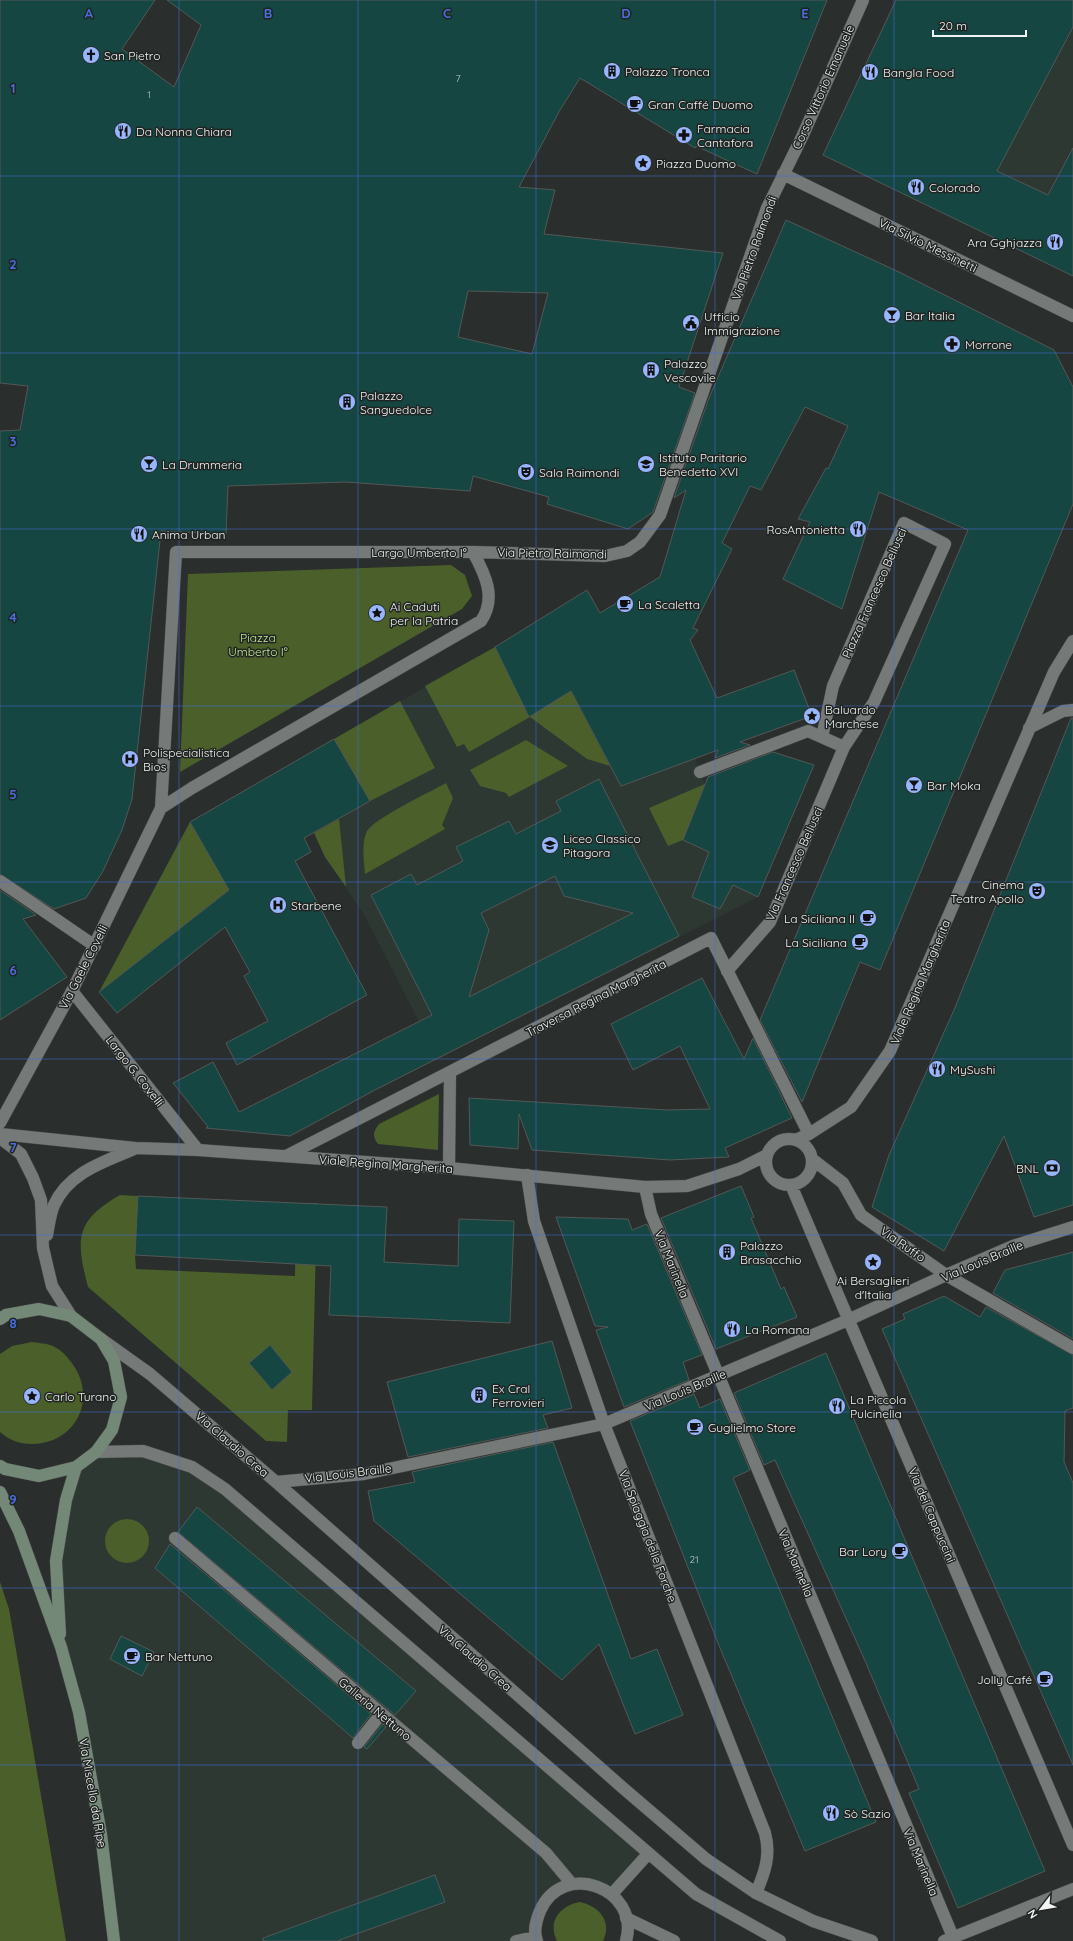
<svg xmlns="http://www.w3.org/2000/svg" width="1073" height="1941" viewBox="0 0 1073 1941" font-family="Quicksand,sans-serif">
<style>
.built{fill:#2d3833}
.green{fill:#4a5f29}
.building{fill:#154642;stroke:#535857;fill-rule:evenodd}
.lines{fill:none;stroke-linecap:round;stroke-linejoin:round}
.service-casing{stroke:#484b4a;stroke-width:13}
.pedestrian-casing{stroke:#484b4a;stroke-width:13}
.minor-casing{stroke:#484b4a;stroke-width:13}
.secondary-casing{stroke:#484b4a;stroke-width:13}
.service{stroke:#757a78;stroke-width:12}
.pedestrian{stroke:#757a78;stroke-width:12}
.minor{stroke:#757a78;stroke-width:12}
.secondary{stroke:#738877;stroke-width:12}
.grid{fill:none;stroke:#476fdd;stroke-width:1;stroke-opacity:0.55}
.labels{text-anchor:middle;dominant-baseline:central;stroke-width:3;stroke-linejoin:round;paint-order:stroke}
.number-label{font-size:10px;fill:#bac8c7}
.poi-label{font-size:12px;fill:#f1f4f3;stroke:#202422;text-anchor:start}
.street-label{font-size:12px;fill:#f1f4f3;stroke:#202422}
.park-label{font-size:12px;fill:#c5e993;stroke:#202422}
.grid-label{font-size:13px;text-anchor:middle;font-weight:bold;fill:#476fdd;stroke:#202422;stroke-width:3;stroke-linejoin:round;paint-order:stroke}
</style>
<rect width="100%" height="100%" fill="#2a2e2c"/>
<path class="built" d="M1073,5V207L936,141Z
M495,647L529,717L571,691L610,766L695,758L705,784L781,755L814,765L758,897L438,1059L365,916L325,857L314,833L370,801L334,739Z
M143,1451L192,1467L648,1854L612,1894L572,1884L544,1900L537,1941H114L101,1834L61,1647L56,1561L76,1467L96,1452Z"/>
<path class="green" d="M451,565L465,575L472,596L462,609L180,772L188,574Z
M495,647L529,717L571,691L610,766L587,759L530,717L469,752L464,744L457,747L425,686Z
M400,701L435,768L370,801L334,739Z
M526,740L568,766L509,797L506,793L480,786L470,770Z
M446,783L453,798L442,825L445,829L365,874C364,861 361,843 367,831C375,818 430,792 446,783Z
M705,784L683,840L668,846L649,808Z
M339,819L346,887L325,857L314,833Z
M190,822L229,890L99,992Z
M439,1094L438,1150L378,1144C372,1136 373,1132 379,1124Z
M120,1195L138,1196L135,1255L136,1269L295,1276L296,1203H317L312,1410H288L287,1442L266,1441L88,1287C76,1241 74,1221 120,1195Z
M32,1342C37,1343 44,1343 50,1345C59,1348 66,1355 71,1362C99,1397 76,1445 31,1444C19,1444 9,1440 0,1432V1354L12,1346Z
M105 1541a22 22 0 1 1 44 0a22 22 0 1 1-44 0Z
M0,1582L9,1609L66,1941H0Z
M579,1902C598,1905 613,1921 603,1941H557C547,1922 560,1906 579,1902Z"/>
<path class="building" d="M0,0H155L122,49L174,87L201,25L167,0H827L757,174L696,146L695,148L580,78L560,110L519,187L555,190L544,234L723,253L679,387L695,393L653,512L628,529L547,504L549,497L473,476L470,491L346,482L228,486L226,534L161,531L132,799L122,830L103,871L86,898L54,909L0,874V431L20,430L28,386L0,383ZM468,291L548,293L532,354L458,337Z
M896,0H1073V27L997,171L1048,195L1073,148V276L823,155Z
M786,220L899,272L1054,350L1073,387V504L880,970L860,962L802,1102L760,1020L968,530L879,492L842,609L783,579L810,522L798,519L826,468L828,469L848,426L805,407L761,490L750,486L722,543L732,549L693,628L698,630L690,640L717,698L794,670L812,716L740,742L750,745L715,758L718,750L621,786L571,691L529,717L495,647L587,590L600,613L660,577L686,490L674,498L709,398Z
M1071,718H1073V1205L1034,1217L1004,1136L944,1251L872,1207L889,1155L954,1010Z
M334,739L370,801L304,838L311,852L295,861L367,995L237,1065L226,1043L268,1021L244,976L250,972L225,927L117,1013L99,992L229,890L190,822Z
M773,752L814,765L758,897L733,885L720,909L692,897L709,852L683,840L708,777Z
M599,779L679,936L375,1090L290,1136L206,1128L208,1127L173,1083L213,1062L239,1112L432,1015L371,895L411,874L417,885L463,861L456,847L509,821L516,834L561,811L556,801ZM555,876L564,896L633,913L469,997L489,930L481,913Z
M0,890L36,915L23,919L67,977L0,1020Z
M702,978L744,1059L753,1038L792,1118L725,1148L729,1157L670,1160L532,1150L519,1114L518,1149L470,1145L469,1098L668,1110L710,1109L680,1046L633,1070L611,1024Z
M741,1186L754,1217L751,1218L781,1289L784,1287L797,1317L716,1349L661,1218Z
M138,1196L387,1207L384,1262L458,1266L459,1219L514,1221L510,1323L329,1315L331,1266L135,1255Z
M556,1217L628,1219L632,1230L647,1224L702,1355L683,1362L689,1380L624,1407L596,1330L608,1327L595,1326Z
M1073,1252V1339L993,1293L1005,1270Z
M944,1296L980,1317L986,1307L1073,1355V1408L1065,1411L1064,1462L1073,1483V1765L882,1329L905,1319L903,1314Z
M552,1341L572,1408L543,1415L548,1428L408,1457L387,1382Z
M270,1345L292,1372L272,1390L249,1363Z
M826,1353L1045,1871L958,1908L909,1793L919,1789L866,1663L775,1460L764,1465L734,1393Z
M694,1394L700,1408L720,1399L750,1470L733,1478L876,1822L805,1851L720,1648L630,1421Z
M553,1442L631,1659L657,1649L683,1715L635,1734L599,1644L562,1680L374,1521L368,1491L415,1482L412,1472Z
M197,1507L416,1691L395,1715L178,1532Z
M170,1544L371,1714L353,1738L155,1568Z
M121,1636L154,1652L142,1676L110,1659Z
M383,1724L386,1727L367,1749L364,1747Z
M435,1875L445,1902L337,1941H263V1938Z"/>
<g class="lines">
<g class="service-casing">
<path id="service" d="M700,772L808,731L844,747
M0,881L95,946
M727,971L770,922L844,747L874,702L945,544L904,523L833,686L822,737
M72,991L198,1150
M449,1168L450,1073
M527,1175L534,1221L604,1424L765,1833C771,1855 765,1872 756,1893
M645,1187L651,1214L953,1937
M946,1275L1013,1246L1073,1227
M626,1918L674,1941
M944,1941L1073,1889"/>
</g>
<g class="pedestrian-casing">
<path id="pedestrian" d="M175,1538L546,1853L572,1884
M358,1743L381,1714"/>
</g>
<g class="minor-casing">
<path id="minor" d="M783,174L1073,316
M1029,728L1063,711L1073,710
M161,808L192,788L481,621C497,598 485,574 473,552
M0,1123L72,991L161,808L176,552H473L605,556L627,551L640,542L660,515L767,208L802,137L863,0
M0,1134L135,1148L198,1150L449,1168L645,1187L687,1186L739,1169L767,1155
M0,1138L21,1154L33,1178L41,1200L43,1248L52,1286L71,1316
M766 1162a23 23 0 1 1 46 0a23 23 0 1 1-46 0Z
M796,1140L809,1134L851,1107L890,1051L1054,672L1073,641
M286,1156L711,938L809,1134
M812,1159L843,1183L861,1215L946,1275L1073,1348
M791,1185L1073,1845
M47,1235C49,1225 50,1214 54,1205C69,1172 104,1162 134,1149
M101,1339L150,1374L276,1482L623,1788L706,1859L756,1893L813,1921L872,1941
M96,1452L143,1451L192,1467L225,1489L696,1894L780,1941
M276,1482L364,1474L604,1424L848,1320L946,1275
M612,1894L648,1854
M516,1941L535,1937
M537,1941C533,1931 536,1921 540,1911C562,1859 641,1888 626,1941"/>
</g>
<g class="secondary-casing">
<path id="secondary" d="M0,1319L6,1315L39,1309L71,1316L101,1339L114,1361L121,1397L112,1430L96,1452L76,1467L39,1476L5,1469L0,1466
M0,1492L19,1531L61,1647L79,1712L101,1834L114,1941
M60,1634L56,1561L66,1500L76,1467"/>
</g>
<use href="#service" class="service"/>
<use href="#pedestrian" class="pedestrian"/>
<use href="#minor" class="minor"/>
<use href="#secondary" class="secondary"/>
</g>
<path class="grid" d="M179,0V1941M358,0V1941M536,0V1941M715,0V1941M894,0V1941M0,176H1073M0,353H1073M0,529H1073M0,706H1073M0,882H1073M0,1059H1073M0,1235H1073M0,1412H1073M0,1588H1073M0,1765H1073"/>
<defs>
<g id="church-disc" transform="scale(0.9)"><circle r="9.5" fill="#98b6fd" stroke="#202422"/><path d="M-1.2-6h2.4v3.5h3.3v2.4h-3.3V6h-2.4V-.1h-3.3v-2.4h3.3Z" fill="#111"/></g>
<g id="building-disc" transform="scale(0.9)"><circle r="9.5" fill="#98b6fd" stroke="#202422"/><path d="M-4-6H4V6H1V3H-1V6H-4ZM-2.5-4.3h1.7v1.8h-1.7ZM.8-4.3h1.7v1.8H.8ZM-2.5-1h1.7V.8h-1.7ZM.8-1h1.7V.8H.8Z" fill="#111"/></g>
<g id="restaurant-disc" transform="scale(0.9)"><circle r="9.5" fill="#98b6fd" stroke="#202422"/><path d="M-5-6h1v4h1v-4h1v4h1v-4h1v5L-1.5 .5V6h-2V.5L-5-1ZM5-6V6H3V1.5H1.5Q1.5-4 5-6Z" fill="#111"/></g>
<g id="cafe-disc" transform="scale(0.9)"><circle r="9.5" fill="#98b6fd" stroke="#202422"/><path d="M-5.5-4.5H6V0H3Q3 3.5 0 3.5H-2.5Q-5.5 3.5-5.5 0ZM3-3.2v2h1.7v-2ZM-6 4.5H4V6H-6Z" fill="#111"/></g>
<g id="pharmacy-disc" transform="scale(0.9)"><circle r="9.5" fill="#98b6fd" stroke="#202422"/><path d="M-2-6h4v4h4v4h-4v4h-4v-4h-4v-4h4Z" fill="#111"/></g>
<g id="sight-disc" transform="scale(0.9)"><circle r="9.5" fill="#98b6fd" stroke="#202422"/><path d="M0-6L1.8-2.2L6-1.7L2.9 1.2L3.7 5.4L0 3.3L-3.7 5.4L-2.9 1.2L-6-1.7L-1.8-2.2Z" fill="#111"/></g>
<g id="bar-disc" transform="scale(0.9)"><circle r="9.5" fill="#98b6fd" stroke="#202422"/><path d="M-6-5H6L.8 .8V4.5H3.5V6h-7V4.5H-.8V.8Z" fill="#111"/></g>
<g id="civic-disc" transform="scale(0.9)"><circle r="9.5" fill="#98b6fd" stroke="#202422"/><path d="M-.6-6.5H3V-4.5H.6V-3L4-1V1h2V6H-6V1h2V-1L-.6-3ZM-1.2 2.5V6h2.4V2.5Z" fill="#111"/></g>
<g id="university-disc" transform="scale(0.9)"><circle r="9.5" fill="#98b6fd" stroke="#202422"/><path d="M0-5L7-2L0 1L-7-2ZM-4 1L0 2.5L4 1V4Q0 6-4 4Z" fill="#111"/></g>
<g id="theatre-disc" transform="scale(0.9)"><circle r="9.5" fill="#98b6fd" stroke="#202422"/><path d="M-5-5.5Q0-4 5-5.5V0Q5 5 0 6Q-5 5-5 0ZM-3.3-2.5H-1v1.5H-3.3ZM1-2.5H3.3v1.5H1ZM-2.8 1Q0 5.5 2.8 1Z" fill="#111"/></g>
<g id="hospital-disc" transform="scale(0.9)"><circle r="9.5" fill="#98b6fd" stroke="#202422"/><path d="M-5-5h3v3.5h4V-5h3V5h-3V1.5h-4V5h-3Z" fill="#111"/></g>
<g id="bank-disc" transform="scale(0.9)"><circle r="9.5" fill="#98b6fd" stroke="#202422"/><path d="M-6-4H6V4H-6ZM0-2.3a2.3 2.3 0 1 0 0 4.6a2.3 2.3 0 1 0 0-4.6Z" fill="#111"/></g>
</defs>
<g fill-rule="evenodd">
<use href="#church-disc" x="91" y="55"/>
<use href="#building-disc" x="612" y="71"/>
<use href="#restaurant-disc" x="870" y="72"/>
<use href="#cafe-disc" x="635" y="104"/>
<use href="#restaurant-disc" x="123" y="131"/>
<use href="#pharmacy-disc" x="684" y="135"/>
<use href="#sight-disc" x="643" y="163"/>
<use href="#restaurant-disc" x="916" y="187"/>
<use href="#restaurant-disc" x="1055" y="242"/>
<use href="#bar-disc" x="892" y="315"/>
<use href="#civic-disc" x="691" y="323"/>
<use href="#pharmacy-disc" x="952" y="344"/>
<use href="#building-disc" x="651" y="370"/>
<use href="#building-disc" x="347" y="402"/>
<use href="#bar-disc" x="149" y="464"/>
<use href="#university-disc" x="646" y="464"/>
<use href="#theatre-disc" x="526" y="472"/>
<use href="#restaurant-disc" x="858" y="529"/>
<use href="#restaurant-disc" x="139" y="534"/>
<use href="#cafe-disc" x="625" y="604"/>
<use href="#sight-disc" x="377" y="613"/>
<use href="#sight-disc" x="812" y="716"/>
<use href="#hospital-disc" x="130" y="759"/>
<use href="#bar-disc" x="914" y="785"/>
<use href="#university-disc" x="550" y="845"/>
<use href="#theatre-disc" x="1037" y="891"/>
<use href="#hospital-disc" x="278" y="905"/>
<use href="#cafe-disc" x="868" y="918"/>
<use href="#cafe-disc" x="860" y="942"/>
<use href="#restaurant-disc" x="937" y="1069"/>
<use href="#bank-disc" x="1052" y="1168"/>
<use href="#building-disc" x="727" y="1252"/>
<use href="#sight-disc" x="873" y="1262"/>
<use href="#restaurant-disc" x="732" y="1329"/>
<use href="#building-disc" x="479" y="1395"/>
<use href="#sight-disc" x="32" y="1396"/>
<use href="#restaurant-disc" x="837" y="1406"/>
<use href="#cafe-disc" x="695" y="1427"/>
<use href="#cafe-disc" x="900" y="1551"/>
<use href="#cafe-disc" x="132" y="1656"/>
<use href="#cafe-disc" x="1045" y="1679"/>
<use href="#restaurant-disc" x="831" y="1813"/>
</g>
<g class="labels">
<g class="number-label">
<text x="458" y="78">7</text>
<text x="149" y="94">1</text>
<text x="694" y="1559">21</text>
</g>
<g class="poi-label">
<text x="104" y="55">San Pietro</text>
<text x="625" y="71">Palazzo Tronca</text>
<text x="883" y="72">Bangla Food</text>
<text x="648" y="104">Gran Caffé Duomo</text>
<text x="697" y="128">Farmacia<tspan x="697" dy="14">Cantafora</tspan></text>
<text x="136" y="131">Da Nonna Chiara</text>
<text x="656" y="163">Piazza Duomo</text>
<text x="929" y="187">Colorado</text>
<text x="1042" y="242" text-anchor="end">Ara Gghjazza</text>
<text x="905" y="315">Bar Italia</text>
<text x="704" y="316">Ufficio<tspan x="704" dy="14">Immigrazione</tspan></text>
<text x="965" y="344">Morrone</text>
<text x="664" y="363">Palazzo<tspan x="664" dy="14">Vescovile</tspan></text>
<text x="360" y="395">Palazzo<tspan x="360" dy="14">Sanguedolce</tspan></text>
<text x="659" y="457">Istituto Paritario<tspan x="659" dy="14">Benedetto XVI</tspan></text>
<text x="162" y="464">La Drummeria</text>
<text x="539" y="472">Sala Raimondi</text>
<text x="845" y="529" text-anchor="end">RosAntonietta</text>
<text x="152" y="534">Anima Urban</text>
<text x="638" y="604">La Scaletta</text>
<text x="390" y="606">Ai Caduti<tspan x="390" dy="14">per la Patria</tspan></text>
<text x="825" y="709">Baluardo<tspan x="825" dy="14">Marchese</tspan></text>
<text x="143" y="752">Polispecialistica<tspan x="143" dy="14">Bios</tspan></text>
<text x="927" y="785">Bar Moka</text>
<text x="563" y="838">Liceo Classico<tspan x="563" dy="14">Pitagora</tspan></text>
<text x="1024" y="884" text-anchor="end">Cinema<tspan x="1024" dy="14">Teatro Apollo</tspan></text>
<text x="291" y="905">Starbene</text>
<text x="855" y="918" text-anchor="end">La Siciliana II</text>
<text x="847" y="942" text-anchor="end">La Siciliana</text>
<text x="950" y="1069">MySushi</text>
<text x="1039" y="1168" text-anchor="end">BNL</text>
<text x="740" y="1245">Palazzo<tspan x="740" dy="14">Brasacchio</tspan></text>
<text x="873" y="1280" text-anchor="middle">Ai Bersaglieri<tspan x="873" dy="14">d'Italia</tspan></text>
<text x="745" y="1329">La Romana</text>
<text x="492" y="1388">Ex Cral<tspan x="492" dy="14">Ferrovieri</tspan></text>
<text x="45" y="1396">Carlo Turano</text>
<text x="850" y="1399">La Piccola<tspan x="850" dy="14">Pulcinella</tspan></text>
<text x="708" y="1427">Guglielmo Store</text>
<text x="887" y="1551" text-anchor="end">Bar Lory</text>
<text x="145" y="1656">Bar Nettuno</text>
<text x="1032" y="1679" text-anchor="end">Jolly Café</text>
<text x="844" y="1813">Sò Sazio</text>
</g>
<g class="street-label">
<text transform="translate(823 87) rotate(-66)">Corso Vittorio Emanuele</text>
<text transform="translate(928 245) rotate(26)">Via Silvio Messinetti</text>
<text transform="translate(754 248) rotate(-70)">Via Pietro Raimondi</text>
<text x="419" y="552">Largo Umberto I°</text>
<text transform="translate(552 553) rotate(1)">Via Pietro Raimondi</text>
<text transform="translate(874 593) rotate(-66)">Piazza Francesco Bellusci</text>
<text transform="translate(794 864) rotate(-66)">Via Francesco Bellusci</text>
<text transform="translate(83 967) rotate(-63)">Via Gaele Covelli</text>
<text transform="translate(920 982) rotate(-67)">Viale Regina Margherita</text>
<text transform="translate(596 998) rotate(-27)">Traversa Regina Margherita</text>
<text transform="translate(135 1071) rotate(52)">Largo G. Covelli</text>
<text transform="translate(386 1164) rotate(4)">Viale Regina Margherita</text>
<text transform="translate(903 1244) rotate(35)">Via Ruffo</text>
<text transform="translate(982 1261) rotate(-23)">Via Louis Braille</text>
<text transform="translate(672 1264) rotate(68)">Via Marinella</text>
<text transform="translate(685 1390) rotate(-23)">Via Louis Braille</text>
<text transform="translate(232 1444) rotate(41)">Via Claudio Crea</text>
<text transform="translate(348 1473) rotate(-7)">Via Louis Braille</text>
<text transform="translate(932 1515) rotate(67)">Via dei Cappuccini</text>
<text transform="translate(648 1536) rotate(69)">Via Spiaggia delle Forche</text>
<text transform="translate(796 1563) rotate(67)">Via Marinella</text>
<text transform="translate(475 1658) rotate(41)">Via Claudio Crea</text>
<text transform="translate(375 1709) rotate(40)">Galleria Nettuno</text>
<text transform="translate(93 1793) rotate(80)">Via Miscello da Ripe</text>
<text transform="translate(921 1862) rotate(67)">Via Marinella</text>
</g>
<g class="park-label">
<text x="258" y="637">Piazza<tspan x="258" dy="14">Umberto I°</tspan></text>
</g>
</g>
<g class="grid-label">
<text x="89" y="18">A</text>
<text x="268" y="18">B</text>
<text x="447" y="18">C</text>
<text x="626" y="18">D</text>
<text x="805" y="18">E</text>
<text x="13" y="93">1</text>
<text x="13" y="269">2</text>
<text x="13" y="446">3</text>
<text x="13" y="622">4</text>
<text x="13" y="799">5</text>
<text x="13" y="975">6</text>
<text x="13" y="1152">7</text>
<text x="13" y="1328">8</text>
<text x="13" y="1504">9</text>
</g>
<g transform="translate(1041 1909) rotate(239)" stroke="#202422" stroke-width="3" paint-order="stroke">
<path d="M0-3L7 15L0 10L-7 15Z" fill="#f1f4f3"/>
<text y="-6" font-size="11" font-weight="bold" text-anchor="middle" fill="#f1f4f3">N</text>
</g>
<path d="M933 30v6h93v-6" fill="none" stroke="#f1f4f3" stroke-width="2"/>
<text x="939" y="30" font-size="12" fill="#f1f4f3" stroke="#202422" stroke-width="3" paint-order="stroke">20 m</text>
</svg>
